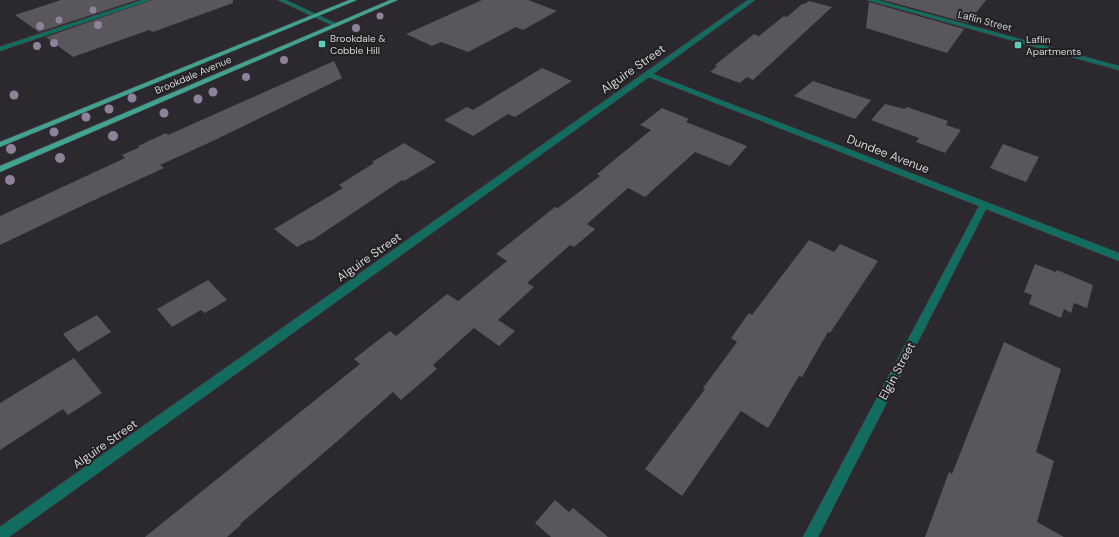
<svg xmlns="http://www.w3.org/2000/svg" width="1119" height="537" viewBox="0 0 1119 537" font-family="'DM Sans',sans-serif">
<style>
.building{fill:#59575b}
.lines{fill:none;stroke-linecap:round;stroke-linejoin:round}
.minor-casing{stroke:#464448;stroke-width:1}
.major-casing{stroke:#464448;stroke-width:1}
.minor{fill:#126c60;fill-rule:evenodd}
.major{fill:#43a393;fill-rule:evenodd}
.tree{fill:#8f8199}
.poi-dot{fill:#5bcebb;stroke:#222023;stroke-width:1.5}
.labels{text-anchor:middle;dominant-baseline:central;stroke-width:4;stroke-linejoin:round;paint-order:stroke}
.far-street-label{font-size:10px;fill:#d5d3d6;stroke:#222023}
.far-poi-label{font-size:10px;fill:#d5d3d6;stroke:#222023;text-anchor:start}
.street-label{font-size:12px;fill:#d5d3d6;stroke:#222023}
</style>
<rect width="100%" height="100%" fill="#2b292d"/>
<g class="building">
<path d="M61,0H137L39,32L15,15Z"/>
<path d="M152,0H233V3L153,32L149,30L73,57L46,37Z"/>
<path d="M482,0H528L557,11L523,30L516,27L468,52L441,42L432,46L406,34Z"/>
<path d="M883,0H986L968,23Z"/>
<path d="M809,1L832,7L753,80L747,77L740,83L710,72L717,66L715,65L754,34L759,36L784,16L787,17L802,4H804Z"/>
<path d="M869,2L964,29L947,53L866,28Z"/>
<path d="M334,61L342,78L215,140L160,165L164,168L90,202L0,245V216L125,158L122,155L140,147L138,146L166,133L168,135Z"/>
<path d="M542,68L572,81L515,117L508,114L473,136L444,120L467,107L473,110Z"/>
<path d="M813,81L840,90L871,100L855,119L794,96Z"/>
<path d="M885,104L905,109L907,107L948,121L946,125L961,130L945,153L916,142L919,138L871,120Z"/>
<path d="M662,108L689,119L686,122L747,146L730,166L695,152L645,197L628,188L587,224L595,229L593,231L574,247L570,245L527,283L534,287L498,320L515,331L499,346L474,328L433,365L437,369L401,400L393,392L333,445L240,524L241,525L227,537H145L360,364L354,359L390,331L396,336L447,294L458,301L507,261L496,254L555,207L558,208L600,176L597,174L651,130L640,125Z"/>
<path d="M404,143L436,162L404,181L402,180L311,241L310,240L297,247L274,229L343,188L339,185L374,163L372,162Z"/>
<path d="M1003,144L1039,157L1026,182L990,168Z"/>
<path d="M809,240L834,252L840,244L878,261L830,333L828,332L802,377L799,376L768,428L741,411L682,496L645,469L705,389L703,388L737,342L731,338L749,313L752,315Z"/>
<path d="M1035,264L1056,272L1057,270L1093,285L1087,308L1074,303L1071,313L1064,309L1061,318L1029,304L1032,295L1024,292Z"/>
<path d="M208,280L227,300L205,313L201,310L172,327L157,309Z"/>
<path d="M97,315L111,332L78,352L63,334Z"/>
<path d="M1004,342L1061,369L1036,452L1054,461L1037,522L1064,537H925L949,472L952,474Z"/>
<path d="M74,358L102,393L68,415L63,409L0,450V403Z"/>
<path d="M555,500L569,512L573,508L608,537H551L535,523Z"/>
</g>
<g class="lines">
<g class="minor-casing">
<g id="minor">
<path d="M142,0H151L0,51V47Z"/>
<path d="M278,0H286L339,25L334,26Z"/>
<path d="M748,0H755L653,74L1119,253V261L986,209L818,537H803L979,206L649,77L9,537H0V527Z"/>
<path d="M867,0H877L1119,66V70Z"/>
</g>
</g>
<g class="major-casing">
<g id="major">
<path d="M349,0H357L0,147V142Z"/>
<path d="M390,0H398L0,172V166Z"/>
</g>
</g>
<use href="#minor" class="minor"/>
<use href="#major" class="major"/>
</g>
<g class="tree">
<circle cx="93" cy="10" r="3.5"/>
<circle cx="380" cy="16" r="3.5"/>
<circle cx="59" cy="20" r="3.5"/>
<circle cx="98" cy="25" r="4"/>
<circle cx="40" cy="26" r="4"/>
<circle cx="356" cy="28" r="4"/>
<circle cx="54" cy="43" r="4"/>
<circle cx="37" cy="46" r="4"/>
<circle cx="284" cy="60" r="4"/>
<circle cx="246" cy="77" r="4"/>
<circle cx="213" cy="92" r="4.5"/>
<circle cx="14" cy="95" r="4.5"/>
<circle cx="132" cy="98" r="4.5"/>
<circle cx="198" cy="99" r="4.5"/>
<circle cx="109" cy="109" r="4.5"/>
<circle cx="164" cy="113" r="4.5"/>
<circle cx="86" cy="117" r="4.5"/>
<circle cx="54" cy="132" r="4.5"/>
<circle cx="113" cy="136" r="5"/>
<circle cx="11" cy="149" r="5"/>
<circle cx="60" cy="158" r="5"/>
<circle cx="10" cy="180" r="5"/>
</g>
<g class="poi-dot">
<rect x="318" y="40" width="8" height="8" rx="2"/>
<rect x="1014" y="41" width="8" height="8" rx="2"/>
</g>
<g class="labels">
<g class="far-street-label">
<text transform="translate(985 21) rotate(15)">Laflin Street</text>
<text transform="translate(193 75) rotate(-23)">Brookdale Avenue</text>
</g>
<g class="far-poi-label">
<text x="330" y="38">Brookdale &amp;<tspan x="330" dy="12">Cobble Hill</tspan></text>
<text x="1026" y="39">Laflin<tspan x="1026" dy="12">Apartments</tspan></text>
</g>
<g class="street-label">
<text transform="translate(633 69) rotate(-35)">Alguire Street</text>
<text transform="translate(888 154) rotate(21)">Dundee Avenue</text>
<text transform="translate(369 257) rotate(-35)">Alguire Street</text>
<text transform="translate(897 371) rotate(-62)">Elgin Street</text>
<text transform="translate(105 444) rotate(-35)">Alguire Street</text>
</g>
</g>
</svg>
